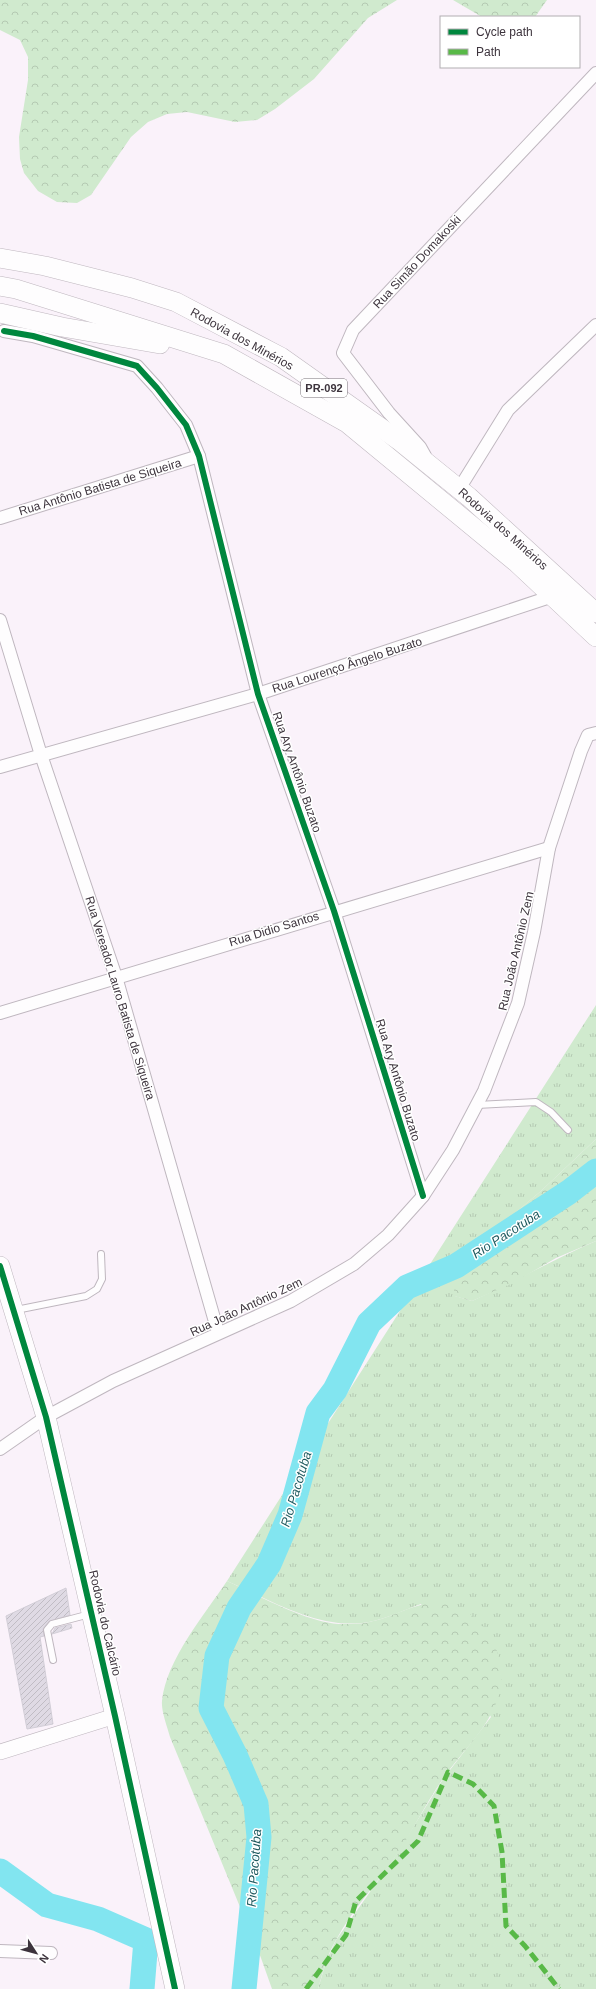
<svg xmlns="http://www.w3.org/2000/svg" width="596" height="1989" viewBox="0 0 596 1989" font-family="Arial,sans-serif">
<style>
.grass{fill:url(#grass-tufts)}
.forest{fill:url(#forest-crowns)}
.lines{fill:none;stroke-linecap:round;stroke-linejoin:round}
.river{stroke:#82e5f0;stroke-width:25}
.building{fill:url(#building-hatch);stroke:#d2ced7}
.service-casing{stroke:#bfb7bf;stroke-width:8}
.minor-casing{stroke:#bfb7bf;stroke-width:14}
.tertiary-casing{stroke:#bfb7bf;stroke-width:16}
.primary-casing{stroke:#bfb7bf;stroke-width:20}
.service{stroke:#fefdfe;stroke-width:6}
.minor{stroke:#fefdfe;stroke-width:12}
.tertiary{stroke:#fefdfe;stroke-width:15}
.primary{stroke:#fefdfe;stroke-width:19}
.quiet{stroke:#58b947;stroke-width:5;stroke-dasharray:10 5;stroke-linecap:butt}
.cycleway-casing{stroke:#fff;stroke-width:8}
.cycleway{stroke:#00873e;stroke-width:6}
.labels{text-anchor:middle;dominant-baseline:central;stroke-width:3;stroke-linejoin:round;paint-order:stroke}
.shield{fill:#fff;stroke:#777177;stroke-width:1}
.shield-label{font-size:11px;font-weight:bold;fill:#3d343d}
.street-label{font-size:12px;fill:#3d343d;stroke:#fff}
.water-label{font-size:13px;font-style:italic;fill:#1e5a5f;stroke:#fff}
</style>
<defs>
<pattern id="grass-tufts" width="24" height="20" patternUnits="userSpaceOnUse"><rect width="24" height="20" fill="#d0eace"/><path d="M3 7l-1-3M5 7V3M7 7l1-3M15 17l-1-3M17 17v-4M19 17l1-3" fill="none" stroke="#b4c9b2"/></pattern>
<pattern id="forest-crowns" width="20" height="18" patternUnits="userSpaceOnUse"><rect width="20" height="18" fill="#d0eace"/><path d="M2 6a3 3 0 1 1 6 0M12 15a3 3 0 1 1 6 0" fill="none" stroke="#b4c9b2"/></pattern>
<pattern id="building-hatch" width="6" height="6" patternUnits="userSpaceOnUse"><rect width="6" height="6" fill="#dfdae4"/><path d="M-1 1l2-2M0 6l6-6M5 7l2-2" fill="none" stroke="#c0bcc4"/></pattern>
</defs>
<rect width="100%" height="100%" fill="#faf2fa"/>
<path class="grass" d="M596,1005V1139L541,1191L474,1248L454,1280L455,1296L472,1301C514,1282 554,1259 596,1241V1989H318L326,1962L336,1940L394,1858L443,1779L491,1717L421,1604C404,1610 386,1619 369,1622C319,1631 271,1600 227,1581Z"/>
<g class="forest">
<path d="M0,0H397L368,18L314,79L275,109L257,120L235,122L187,112L167,114L148,122L131,137L91,195L77,203L57,202L38,191L24,173L20,159L19,137L28,80V57L20,40L0,30Z"/>
<path d="M453,0H547L535,17H482Z"/>
<path d="M596,1139V1241L556,1258L513,1283L472,1301L454,1296V1280L473,1248L541,1191Z"/>
<path d="M227,1581C258,1595 311,1625 345,1624C352,1624 361,1624 369,1622C398,1617 426,1594 456,1606C485,1618 506,1655 501,1686C494,1725 463,1749 442,1780C425,1805 412,1832 395,1857C376,1885 352,1910 336,1940C327,1955 323,1972 318,1989H272L261,1958L170,1737C167,1726 161,1711 162,1701C166,1660 205,1614 227,1581Z"/>
</g>
<g class="lines">
<g class="river">
<path d="M0,1871L47,1905L98,1919L146,1940L142,1989"/>
<path d="M244,1989L259,1837L256,1804L235,1755L211,1708L217,1656L239,1608L269,1564L290,1515L318,1413L335,1390L369,1323L407,1287L456,1266L569,1192L596,1171"/>
</g>
</g>
<g class="building">
<path d="M66,1588L70,1615L49,1621L43,1629L44,1636L40,1637L53,1724L27,1729L6,1616Z"/>
<path d="M71,1624L72,1628L52,1634L55,1628Z"/>
</g>
<g class="lines">
<g class="service-casing">
<g id="service">
<path d="M477,1105L536,1102L551,1112L568,1130"/>
<path d="M16,1310L86,1296L97,1289L102,1279L101,1254"/>
<path d="M53,1660L47,1630L52,1624L90,1614"/>
</g>
</g>
<g class="minor-casing">
<g id="minor">
<path d="M4,331L33,336L137,366L157,388L186,425L199,456L258,694L334,911L423,1196"/>
<path d="M425,456L420,447L389,413L343,353L353,330L596,73"/>
<path d="M459,489L508,410L596,325"/>
<path d="M0,518L199,456"/>
<path d="M0,620L41,755L116,977L218,1332"/>
<path d="M0,767L258,694L553,596"/>
<path d="M0,1013L549,848"/>
<path d="M0,1449L46,1417L113,1381L291,1301L354,1264L388,1235L423,1196L453,1150L484,1091L518,1003L534,932L549,848L581,751L588,735L596,733"/>
<path d="M0,1951L51,1953"/>
</g>
</g>
<g class="tertiary-casing">
<path id="tertiary" d="M0,1752L115,1716"/>
</g>
<g class="primary-casing">
<g id="primary">
<path d="M0,258L45,266L132,288L176,302L281,357L401,442L469,497L596,613"/>
<path d="M0,286L16,289L224,354L347,423L517,563L596,637"/>
<path d="M0,313L62,327L160,344"/>
<path d="M0,1266L46,1417L115,1716L175,1989"/>
</g>
</g>
<use href="#service" class="service"/>
<use href="#minor" class="minor"/>
<use href="#tertiary" class="tertiary"/>
<use href="#primary" class="primary"/>
<path class="quiet" d="M306,1989L346,1935L356,1901L418,1841L448,1772L473,1784L494,1806L502,1852L506,1926L525,1946L559,1989"/>
<g class="cycleway-casing">
<g id="cycleway">
<path d="M4,331L33,336L137,366L157,388L186,425L199,456L258,694L334,911L423,1196"/>
<path d="M0,1266L46,1417L115,1716L175,1989"/>
</g>
</g>
<use href="#cycleway" class="cycleway"/>
</g>
<g class="labels">
<rect class="shield" x="301" y="379" width="46" height="18" rx="3"/>
<g class="shield-label">
<text x="324" y="388">PR-092</text>
</g>
<g class="street-label">
<text transform="translate(417 262) rotate(-47)">Rua Simão Domakoski</text>
<text transform="translate(242 339) rotate(29)">Rodovia dos Minérios</text>
<text transform="translate(100 487) rotate(-17)">Rua Antônio Batista de Siqueira</text>
<text transform="translate(503 529) rotate(42)">Rodovia dos Minérios</text>
<text transform="translate(347 665) rotate(-18)">Rua Lourenço Ângelo Buzato</text>
<text transform="translate(297 772) rotate(71)">Rua Ary Antônio Buzato</text>
<text transform="translate(274 929) rotate(-17)">Rua Didio Santos</text>
<text transform="translate(516 951) rotate(-77)">Rua João Antônio Zem</text>
<text transform="translate(120 998) rotate(73)">Rua Vereador Lauro Batista de Siqueira</text>
<text transform="translate(398 1080) rotate(73)">Rua Ary Antônio Buzato</text>
<text transform="translate(246 1307) rotate(-25)">Rua João Antônio Zem</text>
<text transform="translate(105 1623) rotate(77)">Rodovia do Calcário</text>
</g>
<g class="water-label">
<text transform="translate(506 1234) rotate(-33)">Rio Pacotuba</text>
<text transform="translate(296 1489) rotate(-73)">Rio Pacotuba</text>
<text transform="translate(254 1868) rotate(-86)">Rio Pacotuba</text>
</g>
</g>
<rect x="440" y="16" width="140" height="52" fill="#ffffff" stroke="#b1aeb1"/>
<rect x="448" y="29" width="20" height="6" fill="#00873e" stroke="#b1aeb1"/>
<text x="476" y="36" font-size="12" fill="#3d343d">Cycle path</text>
<rect x="448" y="49" width="20" height="6" fill="#58b947" stroke="#b1aeb1"/>
<text x="476" y="56" font-size="12" fill="#3d343d">Path</text>
<g transform="translate(36 1953) rotate(126)" stroke="#ffffff" stroke-width="3" paint-order="stroke">
<path d="M0-3L7 15L0 10L-7 15Z" fill="#3d343d"/>
<text y="-6" font-size="11" font-weight="bold" text-anchor="middle" fill="#3d343d">N</text>
</g>
</svg>
